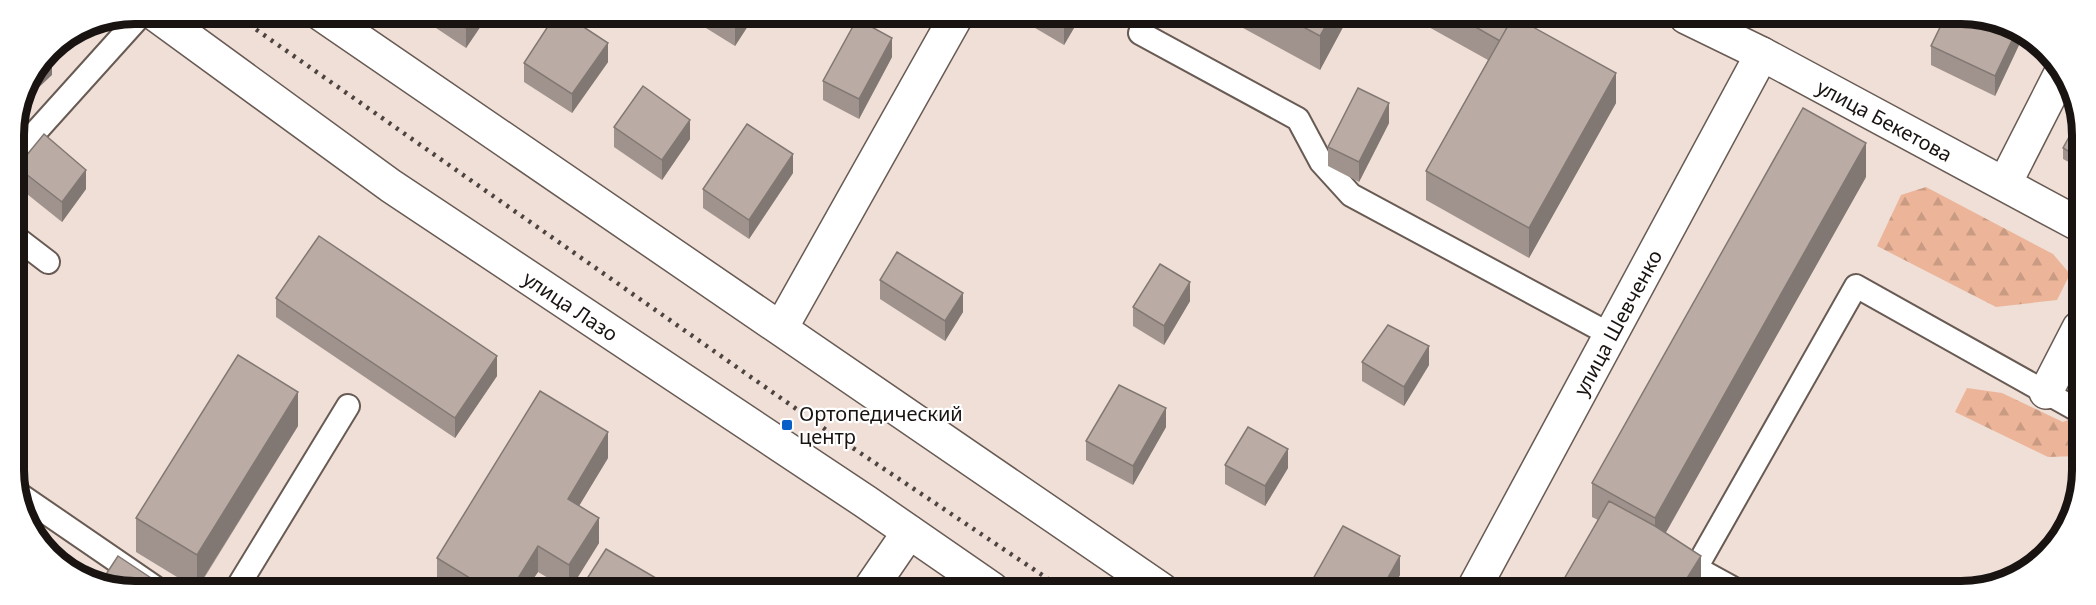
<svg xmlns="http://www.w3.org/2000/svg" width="2096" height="605" viewBox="0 0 2096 605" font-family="'Noto Sans',sans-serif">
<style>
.forest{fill:url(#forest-firs)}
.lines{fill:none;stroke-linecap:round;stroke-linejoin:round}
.service-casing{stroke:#685b54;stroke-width:26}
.minor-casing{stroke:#685b54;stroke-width:36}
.tertiary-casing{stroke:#685b54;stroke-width:36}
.service{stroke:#fff;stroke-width:22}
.minor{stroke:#fff;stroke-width:33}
.tertiary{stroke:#fff;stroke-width:33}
.rail{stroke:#4d4441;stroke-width:4.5;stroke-dasharray:3 6;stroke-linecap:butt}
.wall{fill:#a0938d}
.shaded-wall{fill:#827873}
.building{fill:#baaba4;stroke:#827873;stroke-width:1.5}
.poi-dot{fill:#085fc8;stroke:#fff;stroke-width:2}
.labels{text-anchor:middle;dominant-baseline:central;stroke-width:4.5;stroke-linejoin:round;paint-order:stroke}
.street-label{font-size:20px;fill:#191311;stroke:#fff}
.poi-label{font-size:20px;fill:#191311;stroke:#fff;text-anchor:start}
.rim{fill:none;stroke:#191311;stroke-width:8}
</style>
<defs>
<pattern id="forest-firs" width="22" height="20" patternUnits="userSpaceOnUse" patternTransform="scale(1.5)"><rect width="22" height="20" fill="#ecb599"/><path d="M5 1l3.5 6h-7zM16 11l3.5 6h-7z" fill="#ca9b83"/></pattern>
</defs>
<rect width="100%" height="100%" fill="#efdfd7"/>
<g class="forest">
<path d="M1926,187L2053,254L2070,274L2057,300L1996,307L1877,246L1901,195Z"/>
<path d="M1967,388L2002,393L2063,422L2079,416V456L2048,457L1955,412Z"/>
</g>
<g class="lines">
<g class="service-casing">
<g id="service">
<path d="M1140,33L1298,119L1321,162L1351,195L1611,335"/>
<path d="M14,156L142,14"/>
<path d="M14,236L48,262"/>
<path d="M16,492L156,588"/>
<path d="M237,588L348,406"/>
<path d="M1738,591L1696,568L1856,286L2079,411"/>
</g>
</g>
<g class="minor-casing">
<g id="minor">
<path d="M321,14L1162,590"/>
<path id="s1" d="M1686,17L1762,54L2080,225"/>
<path d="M2005,183L2060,75"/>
<path d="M781,328L957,15"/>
<path d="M2046,392L2079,328"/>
<path d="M870,589L909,532"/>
<path id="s2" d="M1473,590L1762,54"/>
</g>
</g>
<g class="tertiary-casing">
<g id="tertiary">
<path id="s3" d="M155,14L391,186L866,502L992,589"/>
</g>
</g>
<use href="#service" class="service"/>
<use href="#minor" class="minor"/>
<use href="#tertiary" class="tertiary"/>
<path class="rail" d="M234,14L832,434L1063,589"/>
</g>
<g class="wall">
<path d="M415,14H489L466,48Z"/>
<path d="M685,15H755L735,46Z"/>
<path d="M1013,15L1081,16L1064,45Z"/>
<path d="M1221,16H1349L1320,70Z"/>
<path d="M1409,16L1528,17L1525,22L1616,103L1529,258L1426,200V171L1488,60Z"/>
<path d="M2019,33V45L1995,96L1931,65V46Z"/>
<path d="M892,57L859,119L823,100V81Z"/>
<path d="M608,62L572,113L524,82V63Z"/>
<path d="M2080,117V168L2063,159V148Z"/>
<path d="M1389,123L1359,182L1328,166V147Z"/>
<path d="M614,127L690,139L662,180L614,147Z"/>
<path d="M17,167L86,189L62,222L17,186Z"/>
<path d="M793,173L749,239L703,208V189Z"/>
<path d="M1866,177L1665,533L1701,582L1695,591L1560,590V586L1598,520L1592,517V483Z"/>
<path d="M880,280L963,312L945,341L880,299Z"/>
<path d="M276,298L497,376L455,438L276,317Z"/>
<path d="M1190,301L1164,345L1133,326V307Z"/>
<path d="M1362,362L1429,365L1404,406L1362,381Z"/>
<path d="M298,426L198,588H195L136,552V518Z"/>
<path d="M1166,427L1133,485L1086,460V441Z"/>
<path d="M608,458L579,506L599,543L571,588H565L538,572L527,588H445L437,584V558Z"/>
<path d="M1225,465L1288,468L1265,506L1225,484Z"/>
<path d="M1400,575L1391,590H1313V579Z"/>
</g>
<g class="shaded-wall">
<path d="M475,14H489L466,48V28Z"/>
<path d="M742,15H755L735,46V26Z"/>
<path d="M1070,16H1081L1064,45V25Z"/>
<path d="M1331,16H1349L1320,70V36Z"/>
<path d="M1514,17H1528L1500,67Z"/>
<path d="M2016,32L2019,33V45L1995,96V76Z"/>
<path d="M892,38V57L859,119V99Z"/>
<path d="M608,43V62L572,113V94Z"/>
<path d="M52,50V75L19,106L23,88L44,57Z"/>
<path d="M1616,73V103L1529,258V228Z"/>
<path d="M1389,103V123L1359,182V162Z"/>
<path d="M690,120V139L662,180V160Z"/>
<path d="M1866,143V177L1655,552V518Z"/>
<path d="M793,154V173L749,239V220Z"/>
<path d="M86,170V189L62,222V202Z"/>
<path d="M1190,282V301L1164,345V326Z"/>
<path d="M963,293V312L945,341V321Z"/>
<path d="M1429,346V365L1404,406V387Z"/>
<path d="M497,356V376L455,438V418Z"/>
<path d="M298,392V426L197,588V555Z"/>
<path d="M1166,408V427L1133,485V466Z"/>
<path d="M608,432V458L568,524V499Z"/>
<path d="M1288,449V468L1265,506V486Z"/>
<path d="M599,518V543L571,588H569V565Z"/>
<path d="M538,546V572L527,588H512Z"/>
<path d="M1400,556V575L1391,590H1381Z"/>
<path d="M1701,556V582L1695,591H1679Z"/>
</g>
<g class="building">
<path d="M445,14H475L466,28Z"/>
<path d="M556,14H564L608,43L572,94L524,63Z"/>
<path d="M716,15H742L735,26Z"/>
<path d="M1047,15L1070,16L1064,25Z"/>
<path d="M1283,16H1331L1320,36Z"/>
<path d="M1456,16L1513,17L1500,41Z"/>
<path d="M1513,17H1515L1616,73L1529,228L1426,171Z"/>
<path d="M1945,17L1992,18L2016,32L1995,76L1931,46Z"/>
<path d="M857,19L892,38L859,99L823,81Z"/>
<path d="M50,48L52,50L44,57L49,49Z"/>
<path d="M643,86L690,120L662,160L614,127Z"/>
<path d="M1358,88L1389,103L1359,162L1328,147Z"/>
<path d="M1803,108L1866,143L1655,518L1592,483Z"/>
<path d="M2080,117V158L2063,148Z"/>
<path d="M747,124L793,154L749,220L703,189Z"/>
<path d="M44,134L86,170L62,202L17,167Z"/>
<path d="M319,236L497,356L455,418L276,298Z"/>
<path d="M897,252L963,293L945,321L880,280Z"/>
<path d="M1160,264L1190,282L1164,326L1133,307Z"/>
<path d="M1388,325L1429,346L1404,387L1362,362Z"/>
<path d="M238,355L298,392L197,555L136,518Z"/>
<path d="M1119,385L1166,408L1133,466L1086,441Z"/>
<path d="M540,391L608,432L568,499L599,518L569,565L538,546L512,588H486L437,558Z"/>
<path d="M1248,427L1288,449L1265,486L1225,465Z"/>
<path d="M1609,501L1655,526L1701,556L1679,591L1567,590L1560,586Z"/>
<path d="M1343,526L1400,556L1381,590H1332L1313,579Z"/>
<path d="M606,549L668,585L666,589L581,588Z"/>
<path d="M118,556L166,588L104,587L99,585Z"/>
</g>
<rect class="poi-dot" x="781" y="419" width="12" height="12" rx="3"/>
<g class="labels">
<g class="street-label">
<text stroke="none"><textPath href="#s1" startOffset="224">улица Бекетова</textPath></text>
<text stroke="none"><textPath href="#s3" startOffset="508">улица Лазо</textPath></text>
<text stroke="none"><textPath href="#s2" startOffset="304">улица Шевченко</textPath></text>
</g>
<g class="poi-label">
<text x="799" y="413">Ортопедический<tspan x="799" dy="23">центр</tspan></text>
</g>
</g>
<path d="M0 0H2096V605H0ZM135 24H1961A111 111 0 0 1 2072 135V470A111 111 0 0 1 1961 581H135A111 111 0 0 1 24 470V135A111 111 0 0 1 135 24Z" fill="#fff" fill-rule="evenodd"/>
<path class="rim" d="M135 24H1961A111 111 0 0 1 2072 135V470A111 111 0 0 1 1961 581H135A111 111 0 0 1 24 470V135A111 111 0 0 1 135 24Z"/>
</svg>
